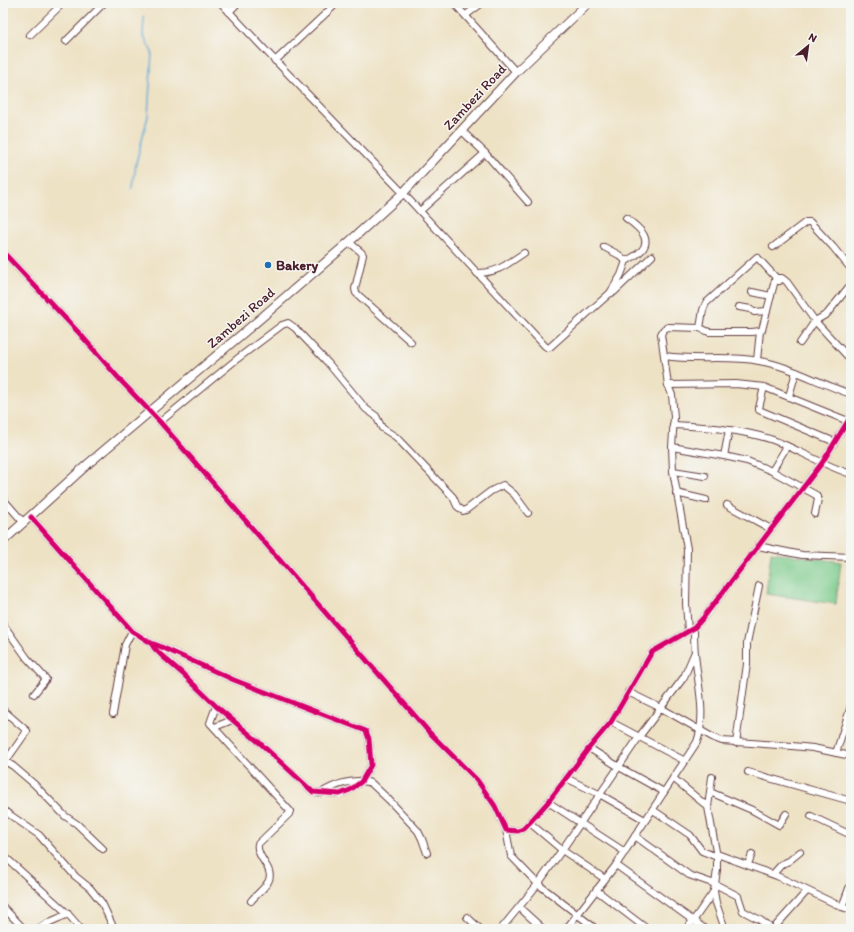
<svg xmlns="http://www.w3.org/2000/svg" width="854" height="932" viewBox="0 0 854 932" font-family="Itim,sans-serif">
<style>
.green{fill:#7aca8a;stroke:#62745a}
.lines{fill:none;stroke-linecap:round;stroke-linejoin:round}
.stream{stroke:#5fa9d7;stroke-width:1.5}
.minor-casing{stroke:#633c42;stroke-width:8}
.major-casing{stroke:#633c42;stroke-width:10}
.minor{stroke:#fff;stroke-width:6}
.major{stroke:#fff;stroke-width:8}
.cycleway-casing{stroke:#f6f6f2;stroke-width:8}
.cycleway{stroke:#d6006c;stroke-width:5}
.poi-dot{fill:#1f6fb2;stroke:#f6f6f2;stroke-width:1.5}
.labels{text-anchor:middle;dominant-baseline:central;stroke-width:3;stroke-linejoin:round;paint-order:stroke}
.street-label{font-size:14px;fill:#4a1f2b;stroke:#f6f6f2}
.poi-label{font-size:14px;font-weight:bold;fill:#4a1f2b;stroke:#f6f6f2;text-anchor:start}
</style>
<rect width="100%" height="100%" fill="#f6f6f2"/>
<filter id="ink" filterUnits="userSpaceOnUse"><feTurbulence type="fractalNoise" baseFrequency=".025" numOctaves="2"/><feDisplacementMap in="SourceGraphic" scale="8" xChannelSelector="R" yChannelSelector="G"/><feConvolveMatrix kernelMatrix="1 2 1 2 8 2 1 2 1" color-interpolation-filters="sRGB"/></filter>
<filter id="wash" filterUnits="userSpaceOnUse"><feTurbulence type="fractalNoise" baseFrequency=".012" numOctaves="4" result="noise"/><feDisplacementMap in="SourceGraphic" scale="16" xChannelSelector="R" yChannelSelector="G"/><feGaussianBlur stdDeviation="0.9" result="paint"/><feColorMatrix in="noise" values="0 0 0 0 0 0 0 0 0 0 0 0 0 0 0 0 0 1.4 0 .05"/><feComposite in="paint" operator="in"/></filter>
<g filter="url(#wash)">
<rect width="100%" height="100%" fill="#eee2c5"/>
<path class="green" d="M771,552L841,562L836,604L766,594Z"/>
<g class="lines">
<path class="stream" d="M133,188L136,163L148,116L152,52L143,36L144,16"/>
</g>
</g>
<g filter="url(#ink)">
<g class="lines">
<g class="minor-casing">
<g id="minor">
<path d="M221,3L268,53L403,193L545,346L548,348L550,347L609,294L614,292L652,256"/>
<path d="M454,3L516,72"/>
<path d="M229,12L238,3"/>
<path d="M466,15L482,3"/>
<path d="M30,35L63,3"/>
<path d="M66,41L104,3"/>
<path d="M275,61L337,3"/>
<path d="M461,130L485,153L528,202"/>
<path d="M420,211L485,153"/>
<path d="M349,242L361,252L363,255L355,289L356,293L411,342"/>
<path d="M604,247L619,255L626,261"/>
<path d="M773,247L806,222H810L833,247L851,269"/>
<path d="M3,252L80,334L122,382L160,422L429,732L477,780L495,806L506,830L518,831L523,829L531,821L548,802L589,748L611,722L652,652L694,628L703,618L822,463L851,416"/>
<path d="M477,273C498,273 507,264 524,253"/>
<path d="M752,292L771,296"/>
<path d="M610,293L621,275L626,261C632,258 637,255 642,250C653,237 635,225 626,218"/>
<path d="M739,307L751,309L754,312L767,311"/>
<path d="M700,328L703,310L706,303L757,257L779,281"/>
<path d="M800,343L815,321L827,314L851,284"/>
<path d="M665,356C696,361 728,355 759,361C791,366 820,384 851,394"/>
<path d="M757,360L760,331L762,330L775,280L779,281L778,278H782L787,282L815,321L851,360"/>
<path d="M668,385L736,384L764,387L848,421"/>
<path d="M764,387L759,408V410L835,442"/>
<path d="M789,396L796,372"/>
<path d="M160,422L237,359L282,325L288,323L295,328L328,363L366,409L376,416L382,428L396,437L453,497L457,506L463,511L466,510L491,491L503,485L514,494L528,513"/>
<path d="M673,425C706,427 741,429 773,440C799,450 823,465 851,474"/>
<path d="M672,447L724,456L747,461L772,471L816,495L818,499L815,514"/>
<path d="M724,456L729,430"/>
<path d="M673,471L705,476"/>
<path d="M772,471L787,446"/>
<path d="M676,493L706,500"/>
<path d="M3,499L24,523"/>
<path d="M727,505L771,529"/>
<path d="M31,517L132,631L151,643L157,645L234,680L366,731L369,739L371,765L361,782L350,790L340,794L313,792L261,744L216,706L183,674L161,655L154,648L151,643"/>
<path d="M758,546L802,555L851,557"/>
<path d="M3,624L27,658L46,679L34,694"/>
<path d="M688,631L686,604L687,549L673,471L672,447L674,417L672,395L668,385L661,334L664,329L668,327L700,328L709,332H752L760,331"/>
<path d="M628,692L661,708L714,738L722,741L792,746L813,748L851,756"/>
<path d="M216,706L210,723L290,811L289,814L258,844C255,857 276,869 268,882C264,889 256,895 251,901"/>
<path d="M3,710L27,731L8,758L3,762"/>
<path d="M113,714L125,645L132,631"/>
<path d="M611,722L685,761"/>
<path d="M215,727L232,720"/>
<path d="M736,743L747,664V643L759,586"/>
<path d="M589,748L619,767L664,792"/>
<path d="M836,753L851,706"/>
<path d="M3,760L13,766L34,784L65,816L77,824L103,849"/>
<path d="M748,772L851,801"/>
<path d="M566,778L601,795L645,820"/>
<path d="M673,778L708,807L717,857V870L714,891L716,903L725,929"/>
<path d="M710,792L752,810L779,825L786,814"/>
<path d="M321,793C334,785 355,777 371,783L389,800L418,831L422,839L427,853"/>
<path d="M548,802L625,852"/>
<path d="M708,807L712,777"/>
<path d="M3,810L39,835L75,876L90,888L102,903L114,929"/>
<path d="M653,810L690,835L702,851L717,857"/>
<path d="M811,816L851,835"/>
<path d="M530,823L562,850L605,879"/>
<path d="M506,830L511,856L513,858L538,884L596,929"/>
<path d="M635,836L689,875L715,884L738,896L743,911L760,920L772,929"/>
<path d="M717,854L777,876L842,907L851,910"/>
<path d="M3,855L68,914L81,929"/>
<path d="M748,864L752,854"/>
<path d="M616,865L705,929"/>
<path d="M773,874L782,864L789,861L800,852"/>
<path d="M596,890L647,929"/>
<path d="M3,907L24,929"/>
<path d="M842,907L851,883"/>
<path d="M520,908L543,929"/>
<path d="M467,917L480,929"/>
<path d="M38,929C47,922 58,919 68,914"/>
<path d="M501,929L538,884L562,850L639,737L684,677L694,654"/>
<path d="M566,929L616,865L697,742C707,713 697,682 695,653C694,644 694,636 694,628"/>
<path d="M686,929L693,921L714,891"/>
<path d="M773,929L807,891"/>
</g>
</g>
<g class="major-casing">
<path id="major" d="M3,541L89,463L261,318L349,242L403,193L516,72L588,3"/>
</g>
<use href="#minor" class="minor"/>
<use href="#major" class="major"/>
<g class="cycleway-casing">
<g id="cycleway">
<path d="M3,252L80,334L122,382L160,422L429,732L477,780L495,806L506,830L518,831L523,829L531,821L548,802L589,748L611,722L652,652L694,628L703,618L822,463L851,416"/>
<path d="M31,517L132,631L151,643L157,645L234,680L366,731L369,739L371,765L361,782L350,790L340,794L313,792L261,744L216,706L183,674L161,655L154,648L151,643"/>
</g>
</g>
<use href="#cycleway" class="cycleway"/>
</g>
</g>
<circle class="poi-dot" cx="268" cy="265" r="4"/>
<g class="labels">
<g class="street-label">
<text transform="translate(475 97) rotate(-47)">Zambezi Road</text>
<text transform="translate(241 318) rotate(-41)">Zambezi Road</text>
</g>
<g class="poi-label">
<text x="276" y="265">Bakery</text>
</g>
</g>
<rect width="854" height="932" fill="none" stroke="#f6f6f2" stroke-width="16"/>
<g transform="translate(808 46) rotate(29)" stroke="#f6f6f2" stroke-width="3" paint-order="stroke">
<path d="M0-3L7 15L0 10L-7 15Z" fill="#4a1f2b"/>
<text y="-6" font-size="11" font-weight="bold" text-anchor="middle" fill="#4a1f2b">N</text>
</g>
</svg>
